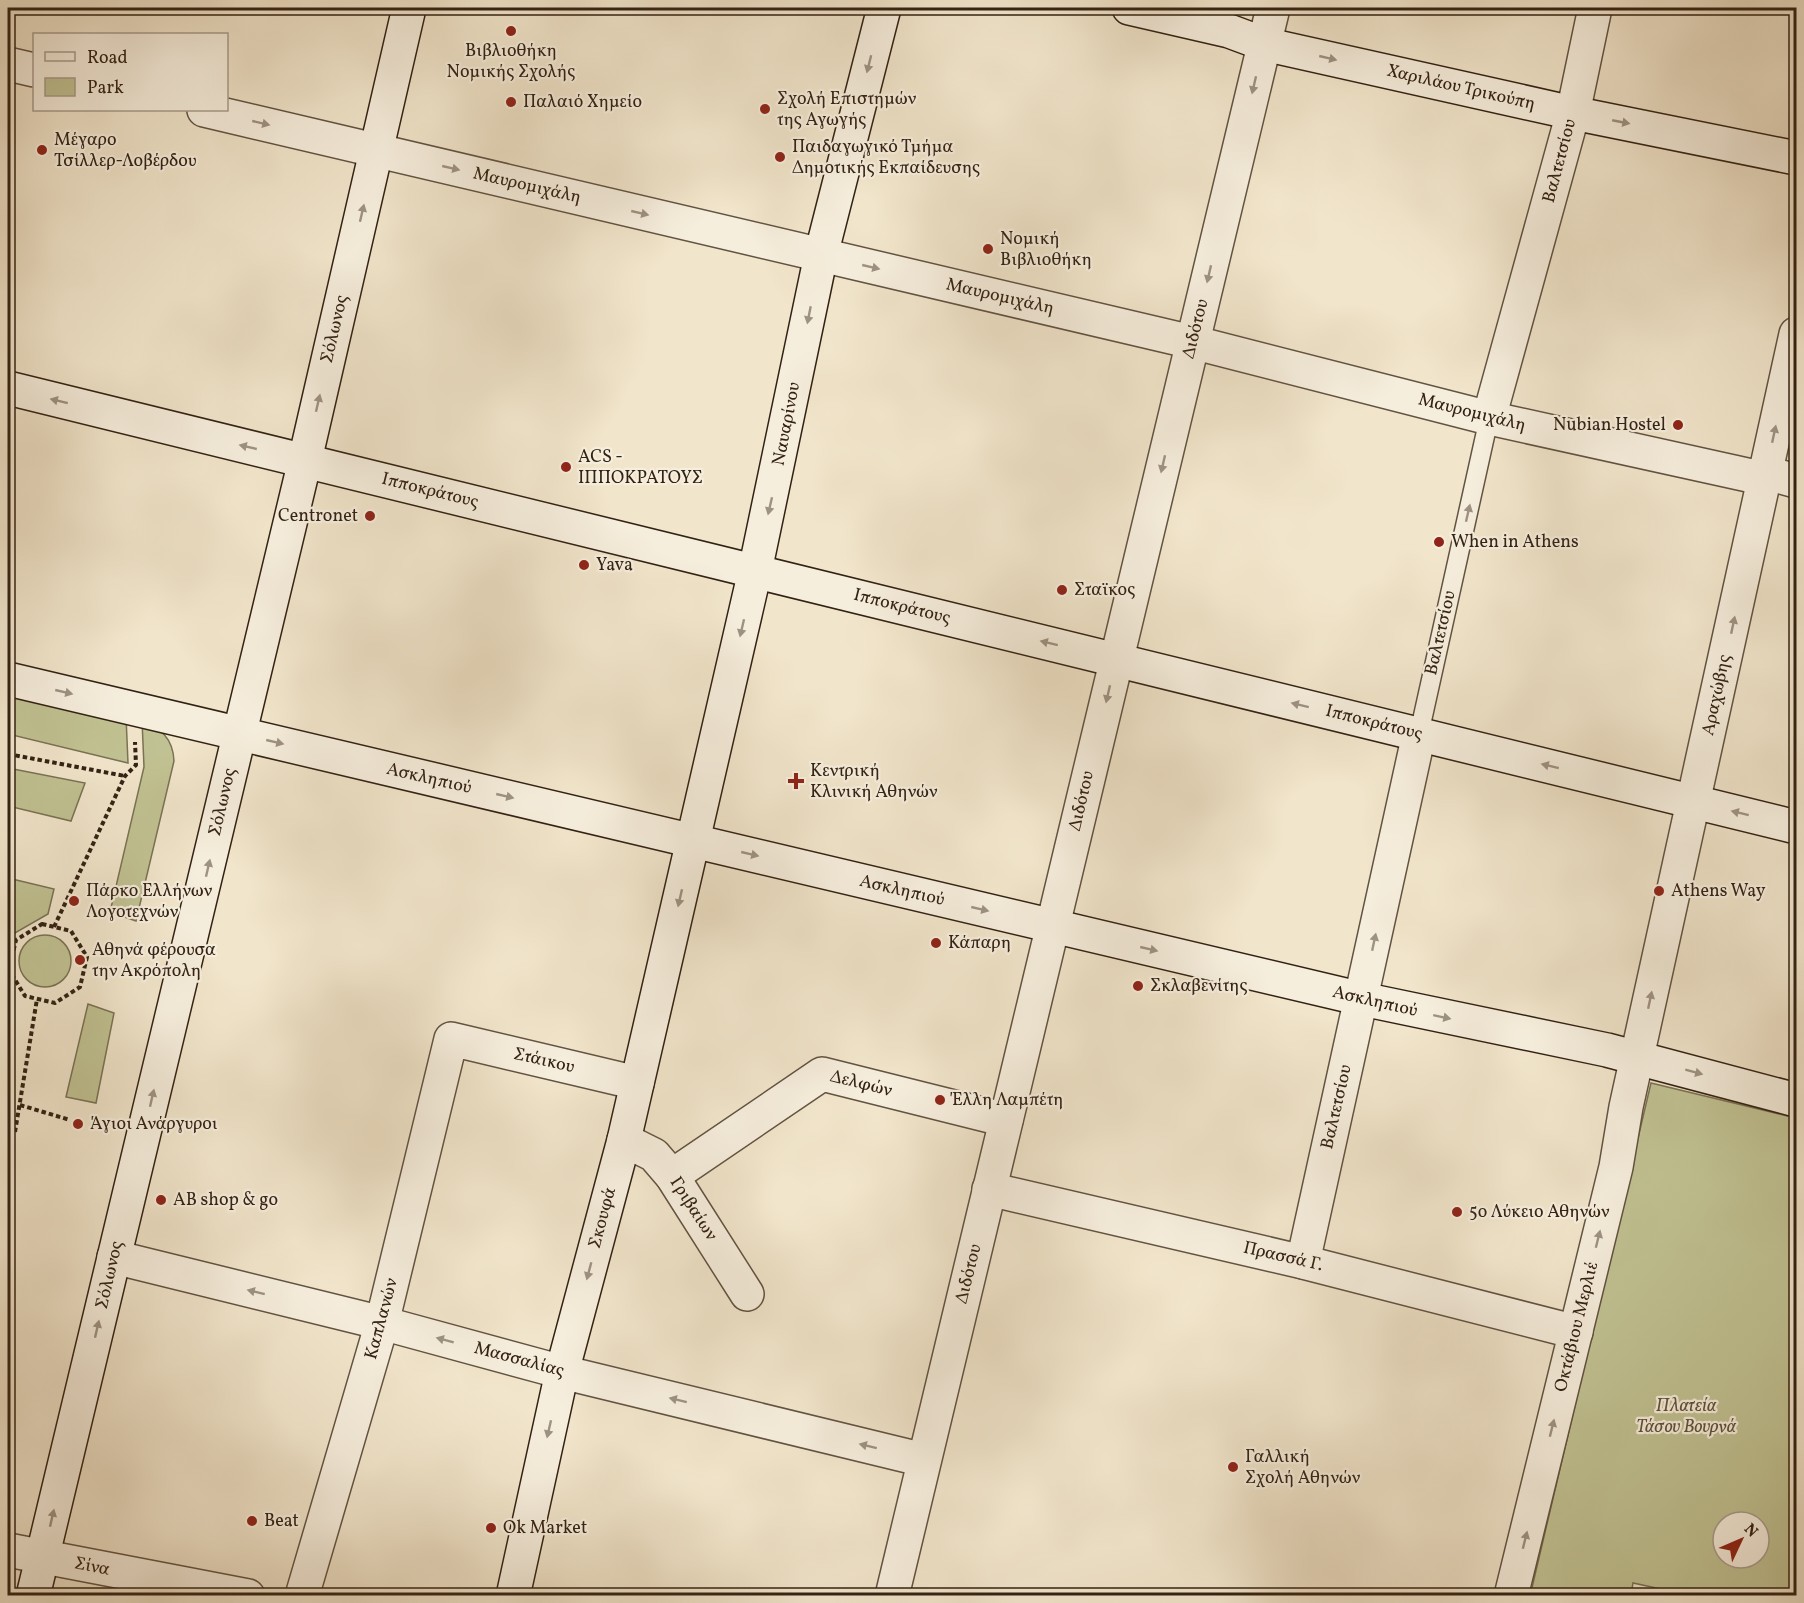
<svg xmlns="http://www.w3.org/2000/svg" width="1804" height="1603" viewBox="0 0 1804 1603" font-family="Vollkorn,serif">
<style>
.green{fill:#c1c293;stroke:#7a7254;stroke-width:1.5;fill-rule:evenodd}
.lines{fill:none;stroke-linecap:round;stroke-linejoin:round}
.lane-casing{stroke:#625342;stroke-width:21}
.street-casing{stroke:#625342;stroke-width:36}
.secondary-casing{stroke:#332214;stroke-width:36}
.path{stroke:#332214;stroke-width:4;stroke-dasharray:4.5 3;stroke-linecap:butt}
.lane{stroke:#f6eedd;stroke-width:18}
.street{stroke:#f6eedd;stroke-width:33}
.secondary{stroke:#f6eedd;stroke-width:33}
.oneway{fill:#9e9283}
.poi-dot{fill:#8f2418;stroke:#f6eedd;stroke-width:2}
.labels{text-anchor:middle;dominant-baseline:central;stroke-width:4.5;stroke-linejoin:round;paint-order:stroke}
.poi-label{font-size:18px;fill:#332214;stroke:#f6eedd;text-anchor:start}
.street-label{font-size:18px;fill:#332214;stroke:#f6eedd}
.park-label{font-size:18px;font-style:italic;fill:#5e523a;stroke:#f6eedd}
</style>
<rect width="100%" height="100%" fill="#f1e5cb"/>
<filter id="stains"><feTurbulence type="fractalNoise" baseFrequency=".00333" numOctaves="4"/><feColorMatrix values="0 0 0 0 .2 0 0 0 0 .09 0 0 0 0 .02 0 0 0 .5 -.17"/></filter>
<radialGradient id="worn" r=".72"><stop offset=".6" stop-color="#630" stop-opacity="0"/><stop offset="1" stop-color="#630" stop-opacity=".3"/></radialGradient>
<g class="green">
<path d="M8,687L126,716L128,763L8,734Z"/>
<path d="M142,720C161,729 173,738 174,761L136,921L110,912L144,767Z"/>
<path d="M8,768L85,783L71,821L8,806Z"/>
<path d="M8,878L54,889L48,914L8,937Z"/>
<circle cx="45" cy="961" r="26"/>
<path d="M88,1004L114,1013L96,1103L66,1097Z"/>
<path d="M1651,1083L1796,1118V1595H1688L1633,1583L1631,1595L1530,1596ZM1723,1522H1759V1558H1723Z"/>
</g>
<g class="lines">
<g class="lane-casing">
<path id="lane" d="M1419,734L1489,418"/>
</g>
<g class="street-casing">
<g id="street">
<path d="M8,64L34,70"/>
<path d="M204,110L1192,342L1489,418L1752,476L1766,473L1796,481"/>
<path d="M1489,418L1573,113L1595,8"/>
<path d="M624,1140L654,1155L672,1176L747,1294"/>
<path d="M672,1176L822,1074L1006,1120"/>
<path d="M989,1189L1303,1262L1576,1332"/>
<path d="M114,1257L382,1323L562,1372L924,1460"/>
<path d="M1303,1262L1419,734"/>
<path d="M8,1550L248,1596"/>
<path d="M302,1596L382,1323L451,1039L637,1083"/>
<path d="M892,1596L1273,8"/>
<path d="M1511,1596L1616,1167L1626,1107L1796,334"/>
</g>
</g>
<g class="secondary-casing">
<g id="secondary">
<path d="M1129,8L1229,31L1264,44L1573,113L1796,158"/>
<path d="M8,388L1796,827"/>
<path d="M8,679L1362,999L1607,1050L1796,1100"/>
<path d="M33,1596L302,473L409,8"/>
<path d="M513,1596L562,1372L624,1140L755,571L821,255L884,8"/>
</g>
</g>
<g class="path">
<path d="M8,754L125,776"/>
<path d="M42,924L71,931L87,957L80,987L55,1003L25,996L9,970L16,940Z"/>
<path d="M54,927L125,776L136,765L135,742"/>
<path d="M20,1105L70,1120"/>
<path d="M15,1132L37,999"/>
</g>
<use href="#lane" class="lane"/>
<use href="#street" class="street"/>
<use href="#secondary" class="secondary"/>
</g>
<defs><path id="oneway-solid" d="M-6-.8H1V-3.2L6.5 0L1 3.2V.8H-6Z" transform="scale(1.5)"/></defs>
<g class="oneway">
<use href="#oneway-solid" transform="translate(1328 58) rotate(13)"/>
<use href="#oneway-solid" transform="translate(869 64) rotate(104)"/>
<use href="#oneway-solid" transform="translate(1254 85) rotate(103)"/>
<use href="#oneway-solid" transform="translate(1621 122) rotate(11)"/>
<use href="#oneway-solid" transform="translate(261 123) rotate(13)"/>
<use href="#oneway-solid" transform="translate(451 168) rotate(13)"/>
<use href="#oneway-solid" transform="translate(362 213) rotate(-77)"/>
<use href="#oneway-solid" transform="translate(640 213) rotate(13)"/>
<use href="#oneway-solid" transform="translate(871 267) rotate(13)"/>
<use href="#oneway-solid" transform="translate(1209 274) rotate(103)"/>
<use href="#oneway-solid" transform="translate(809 315) rotate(101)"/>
<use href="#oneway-solid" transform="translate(59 401) rotate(-166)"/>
<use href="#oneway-solid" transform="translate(318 403) rotate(-77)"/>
<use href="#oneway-solid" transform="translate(1774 434) rotate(-78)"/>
<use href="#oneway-solid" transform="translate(248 447) rotate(-167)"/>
<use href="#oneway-solid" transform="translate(1163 464) rotate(103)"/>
<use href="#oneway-solid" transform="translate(770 506) rotate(103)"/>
<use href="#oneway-solid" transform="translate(1468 513) rotate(-77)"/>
<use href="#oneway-solid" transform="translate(1733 625) rotate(-78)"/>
<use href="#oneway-solid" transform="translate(742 628) rotate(103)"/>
<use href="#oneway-solid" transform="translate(1049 643) rotate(-166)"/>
<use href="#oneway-solid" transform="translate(64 692) rotate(13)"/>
<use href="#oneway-solid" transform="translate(1108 694) rotate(103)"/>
<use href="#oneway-solid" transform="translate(1300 705) rotate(-166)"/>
<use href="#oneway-solid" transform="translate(275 742) rotate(13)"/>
<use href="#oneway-solid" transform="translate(1550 766) rotate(-166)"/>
<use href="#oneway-solid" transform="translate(505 796) rotate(13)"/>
<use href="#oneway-solid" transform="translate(1740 813) rotate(-166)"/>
<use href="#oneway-solid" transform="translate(750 854) rotate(13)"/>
<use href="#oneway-solid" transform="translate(208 868) rotate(-77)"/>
<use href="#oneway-solid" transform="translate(680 898) rotate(103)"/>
<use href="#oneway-solid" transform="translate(980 909) rotate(13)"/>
<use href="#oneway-solid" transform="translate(1374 942) rotate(-78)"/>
<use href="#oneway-solid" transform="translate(1149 949) rotate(13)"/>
<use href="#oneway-solid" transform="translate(1650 1000) rotate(-78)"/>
<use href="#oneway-solid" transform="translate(1442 1017) rotate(12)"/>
<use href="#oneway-solid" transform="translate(1694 1072) rotate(15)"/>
<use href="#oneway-solid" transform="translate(152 1098) rotate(-77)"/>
<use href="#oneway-solid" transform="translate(1598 1239) rotate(-76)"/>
<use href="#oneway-solid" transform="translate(589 1271) rotate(105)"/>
<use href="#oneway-solid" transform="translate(256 1292) rotate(-166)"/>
<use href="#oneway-solid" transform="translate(97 1329) rotate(-77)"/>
<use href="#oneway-solid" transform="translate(445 1340) rotate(-165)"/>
<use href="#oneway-solid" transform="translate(678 1400) rotate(-166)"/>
<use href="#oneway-solid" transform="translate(1552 1428) rotate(-76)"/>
<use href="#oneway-solid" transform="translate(549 1429) rotate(103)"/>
<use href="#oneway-solid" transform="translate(868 1446) rotate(-166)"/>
<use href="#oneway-solid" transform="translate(52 1518) rotate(-77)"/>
<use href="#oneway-solid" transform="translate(1525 1540) rotate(-76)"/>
</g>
<g class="poi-dot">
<circle cx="511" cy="31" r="6"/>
<circle cx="511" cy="102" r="6"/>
<circle cx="765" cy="109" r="6"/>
<circle cx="42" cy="150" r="6"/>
<circle cx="780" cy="157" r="6"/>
<circle cx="988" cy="249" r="6"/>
<circle cx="1678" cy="425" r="6"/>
<circle cx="566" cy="467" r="6"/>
<circle cx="370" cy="516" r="6"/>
<circle cx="1439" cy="542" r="6"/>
<circle cx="584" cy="565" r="6"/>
<circle cx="1062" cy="590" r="6"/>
<path d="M793 772h6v6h6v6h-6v6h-6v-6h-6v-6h6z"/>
<circle cx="1659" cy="891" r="6"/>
<circle cx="74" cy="901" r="6"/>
<circle cx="936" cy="943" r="6"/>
<circle cx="80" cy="960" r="6"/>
<circle cx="1138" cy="986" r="6"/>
<circle cx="940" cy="1100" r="6"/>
<circle cx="78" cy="1124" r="6"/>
<circle cx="161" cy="1200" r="6"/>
<circle cx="1457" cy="1212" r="6"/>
<circle cx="1233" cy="1467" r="6"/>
<circle cx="252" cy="1521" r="6"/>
<circle cx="491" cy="1528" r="6"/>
</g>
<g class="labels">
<g class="poi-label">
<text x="511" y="51" text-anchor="middle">Βιβλιοθήκη<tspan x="511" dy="21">Νομικής Σχολής</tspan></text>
<text x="777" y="99">Σχολή Επιστημών<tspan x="777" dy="21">της Αγωγής</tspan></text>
<text x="523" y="102">Παλαιό Χημείο</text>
<text x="54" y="140">Μέγαρο<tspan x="54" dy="21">Τσίλλερ-Λοβέρδου</tspan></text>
<text x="792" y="147">Παιδαγωγικό Τμήμα<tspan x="792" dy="21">Δημοτικής Εκπαίδευσης</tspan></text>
<text x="1000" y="239">Νομική<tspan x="1000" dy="21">Βιβλιοθήκη</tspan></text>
<text x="1666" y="425" text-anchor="end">Nubian Hostel</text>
<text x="578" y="457">ACS -<tspan x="578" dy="21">ΙΠΠΟΚΡΑΤΟΥΣ</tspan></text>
<text x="358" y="516" text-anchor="end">Centronet</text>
<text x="1451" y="542">When in Athens</text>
<text x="596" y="565">Yava</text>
<text x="1074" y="590">Σταϊκος</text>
<text x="810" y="771">Κεντρική<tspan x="810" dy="21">Κλινική Αθηνών</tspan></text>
<text x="86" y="891">Πάρκο Ελλήνων<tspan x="86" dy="21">Λογοτεχνών</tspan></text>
<text x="1671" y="891">Athens Way</text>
<text x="948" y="943">Κάπαρη</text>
<text x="92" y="950">Αθηνά φέρουσα<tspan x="92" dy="21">την Ακρόπολη</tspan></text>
<text x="1150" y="986">Σκλαβενίτης</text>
<text x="952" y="1100">Έλλη Λαμπέτη</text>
<text x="90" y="1124">Άγιοι Ανάργυροι</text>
<text x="173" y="1200">ΑΒ shop &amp; go</text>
<text x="1469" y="1212">5ο Λύκειο Αθηνών</text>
<text x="1245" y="1457">Γαλλική<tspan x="1245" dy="21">Σχολή Αθηνών</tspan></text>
<text x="264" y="1521">Beat</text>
<text x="503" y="1528">Ok Market</text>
</g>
<g class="street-label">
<text transform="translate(1461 88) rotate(13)">Χαριλάου Τρικούπη</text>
<text transform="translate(1560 161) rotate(-75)">Βαλτετσίου</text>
<text transform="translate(527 186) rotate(13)">Μαυρομιχάλη</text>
<text transform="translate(1000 297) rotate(13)">Μαυρομιχάλη</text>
<text transform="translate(335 329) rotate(-77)">Σόλωνος</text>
<text transform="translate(1196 329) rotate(-76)">Διδότου</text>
<text transform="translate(1472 413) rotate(14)">Μαυρομιχάλη</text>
<text transform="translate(787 424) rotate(-79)">Ναυαρίνου</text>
<text transform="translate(430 491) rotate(14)">Ιπποκράτους</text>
<text transform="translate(902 607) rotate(14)">Ιπποκράτους</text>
<text transform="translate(1441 633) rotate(-77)">Βαλτετσίου</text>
<text transform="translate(1717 695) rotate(-78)">Αραχώβης</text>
<text transform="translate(1374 723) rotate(14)">Ιπποκράτους</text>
<text transform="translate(429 779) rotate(13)">Ασκληπιού</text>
<text transform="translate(1082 801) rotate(-77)">Διδότου</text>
<text transform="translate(223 802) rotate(-77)">Σόλωνος</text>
<text transform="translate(902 891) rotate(13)">Ασκληπιού</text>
<text transform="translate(1375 1002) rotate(13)">Ασκληπιού</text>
<text transform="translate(544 1061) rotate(13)">Στάικου</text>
<text transform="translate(861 1084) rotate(14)">Δελφών</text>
<text transform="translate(1337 1107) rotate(-77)">Βαλτετσίου</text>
<text transform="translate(693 1209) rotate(57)">Γριβαίων</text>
<text transform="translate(603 1218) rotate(-75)">Σκουφά</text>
<text transform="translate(1283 1257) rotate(13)">Πρασσά Γ.</text>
<text transform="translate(969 1274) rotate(-76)">Διδότου</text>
<text transform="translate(110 1275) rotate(-77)">Σόλωνος</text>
<text transform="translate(382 1319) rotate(-75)">Καπλανών</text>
<text transform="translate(1577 1327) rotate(-76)">Οκτάβιου Μερλιέ</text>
<text transform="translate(519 1360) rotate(15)">Μασσαλίας</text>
<text transform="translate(92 1567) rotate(11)">Σίνα</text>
</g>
<g class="park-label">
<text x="1686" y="1406">Πλατεία<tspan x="1686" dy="21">Τάσου Βουρνά</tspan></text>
</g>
</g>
<rect width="1804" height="1603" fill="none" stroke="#f1e5cb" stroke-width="30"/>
<rect x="9" y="9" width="1786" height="1585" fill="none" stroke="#332214" stroke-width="3"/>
<rect x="15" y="15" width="1774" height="1573" fill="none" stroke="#332214" stroke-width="1.5"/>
<rect x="33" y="33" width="195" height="78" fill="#f6eedd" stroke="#a89c8d" stroke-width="1.5"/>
<rect x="45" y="52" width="30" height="9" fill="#f6eedd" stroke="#a89c8d" stroke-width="1.5"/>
<text x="87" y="63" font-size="18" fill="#332214">Road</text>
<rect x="45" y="78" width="30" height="18" fill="#c1c293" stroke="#a89c8d" stroke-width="1.5"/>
<text x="87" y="93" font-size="18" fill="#332214">Park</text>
<g transform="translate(1741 1540) rotate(46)"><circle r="28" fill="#f6eedd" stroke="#a89c8d" stroke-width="1.5"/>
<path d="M0-4.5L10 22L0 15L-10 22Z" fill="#8f2418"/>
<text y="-9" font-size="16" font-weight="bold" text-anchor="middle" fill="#332214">N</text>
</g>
<rect width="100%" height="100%" filter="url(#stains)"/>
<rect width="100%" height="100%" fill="url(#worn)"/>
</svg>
